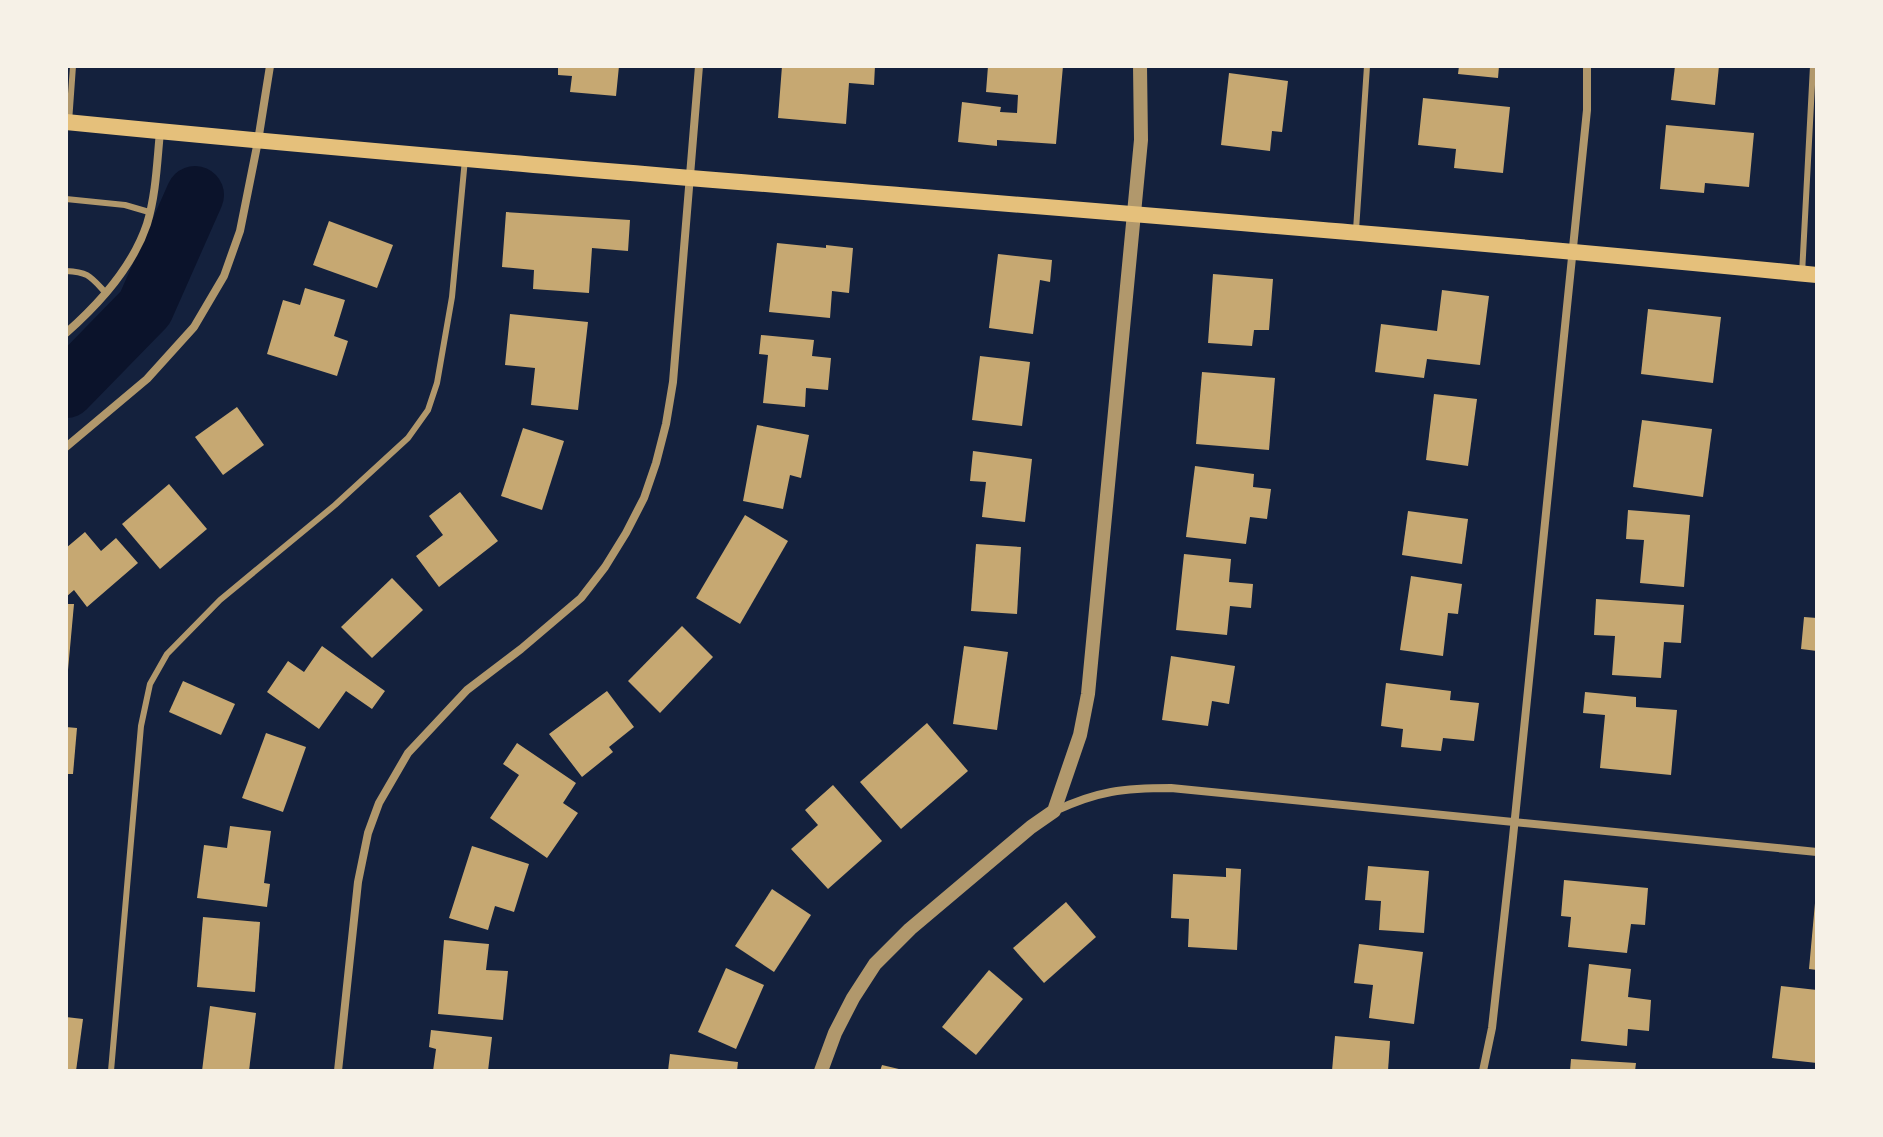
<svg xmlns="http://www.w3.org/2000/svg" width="1883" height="1137" viewBox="0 0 1883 1137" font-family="Lato,sans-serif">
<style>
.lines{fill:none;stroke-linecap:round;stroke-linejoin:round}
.river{stroke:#0b132b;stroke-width:58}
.building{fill:#c6a872}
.service{stroke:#b1986c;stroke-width:6}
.minor{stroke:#b1986c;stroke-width:8}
.tertiary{stroke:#b1986c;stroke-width:14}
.secondary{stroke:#e5c07b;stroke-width:16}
</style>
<rect width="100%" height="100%" fill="#14213d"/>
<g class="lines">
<path class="river" d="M66,389L145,308L195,195"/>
</g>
<g class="building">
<path d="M558,66H619L616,96L570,92L572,76L558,75Z"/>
<path d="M782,66H875L874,85L849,83L846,124L778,118Z"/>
<path d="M988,66H1063L1056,144L997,140V146L958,142L962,102L1001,107L1000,112L1017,113L1018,95L986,92Z"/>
<path d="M1459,66H1499L1498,78L1458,74Z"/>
<path d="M1675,66H1719L1715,105L1671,100Z"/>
<path d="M1229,73L1288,81L1282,132L1272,131L1270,151L1221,145Z"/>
<path d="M1423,98L1510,107L1503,173L1454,168L1456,149L1418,145Z"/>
<path d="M1666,125L1754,133L1749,187L1705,183L1704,193L1660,189Z"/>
<path d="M506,212L630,220L628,251L592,248L589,293L533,289L534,270L502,267Z"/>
<path d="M329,221L393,245L377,288L313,265Z"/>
<path d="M777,243L826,248V245L853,248L849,293L832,291L830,318L769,312Z"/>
<path d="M998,254L1052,260L1050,282L1040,280L1033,334L989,328Z"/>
<path d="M1213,274L1273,279L1269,330H1254L1252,346L1208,343Z"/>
<path d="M305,288L345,300L334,336L348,341L337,376L267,354L283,300L300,305Z"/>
<path d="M1442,290L1489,296L1480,365L1427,359L1424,378L1375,372L1381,324L1437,331Z"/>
<path d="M1648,309L1721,317L1713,383L1641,374Z"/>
<path d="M510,314L588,322L578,410L531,405L535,368L505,365Z"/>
<path d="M761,335L814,340L812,356L831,358L828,390L806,388L805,407L763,403L768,355L759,354Z"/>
<path d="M980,356L1030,362L1022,426L972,420Z"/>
<path d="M1202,372L1275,378L1269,450L1196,444Z"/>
<path d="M1434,394L1477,399L1468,466L1426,460Z"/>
<path d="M237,407L264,445L223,475L195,437Z"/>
<path d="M1642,420L1712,429L1703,497L1633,487Z"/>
<path d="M757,425L809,435L801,478L790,475L783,509L743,501Z"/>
<path d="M523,428L564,441L542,510L501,496Z"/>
<path d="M973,451L1032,459L1025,522L982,517L986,482L970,481Z"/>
<path d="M1195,466L1254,474L1253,487L1271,489L1267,519L1250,517L1246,544L1186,537Z"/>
<path d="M169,484L207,529L160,569L122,524Z"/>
<path d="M460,492L498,541L439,587L416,556L443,535L429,516Z"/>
<path d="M1628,510L1690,515L1684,587L1640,583L1644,540L1626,539Z"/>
<path d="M1408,511L1468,519L1462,564L1402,555Z"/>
<path d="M745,515L788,541L740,624L696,598Z"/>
<path d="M85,532L101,551L116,538L138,563L87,607L74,590L66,597V548Z"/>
<path d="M976,544L1021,547L1017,614L971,611Z"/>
<path d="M1184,554L1231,559L1229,582L1253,584L1251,608L1230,606L1227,635L1176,630Z"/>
<path d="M1411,576L1462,584L1458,614L1448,613L1443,656L1400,650Z"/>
<path d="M392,578L423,610L372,658L341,627Z"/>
<path d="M1596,599L1684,605L1681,643L1664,642L1661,678L1612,675L1615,636L1594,635Z"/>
<path d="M66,604H74L68,670H66Z"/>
<path d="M1804,617L1817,618V651L1801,649Z"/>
<path d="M682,626L713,657L660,713L628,681Z"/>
<path d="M322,646L385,691L372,709L346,691L319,729L267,692L288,661L304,672Z"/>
<path d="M964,646L1008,652L997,730L953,724Z"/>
<path d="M1171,656L1235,666L1229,704L1212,701L1208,726L1162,720Z"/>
<path d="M183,681L235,704L221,735L169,712Z"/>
<path d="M1386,683L1451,691L1450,700L1479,703L1474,741L1443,738L1441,751L1401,747L1403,729L1381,726Z"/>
<path d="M607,691L634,727L609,747L613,752L582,777L549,734Z"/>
<path d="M1585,692L1636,697V707L1677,710L1671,775L1600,768L1605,715L1583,713Z"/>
<path d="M927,723L968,771L901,829L860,782Z"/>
<path d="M66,727L77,728L73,774H66Z"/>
<path d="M266,733L306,747L283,812L242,798Z"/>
<path d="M517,743L576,783L563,803L578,813L547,858L490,818L519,775L503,764Z"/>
<path d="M833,785L882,841L828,889L791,849L818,825L805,810Z"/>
<path d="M230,826L271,831L264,883L270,884L267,907L197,898L204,845L227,848Z"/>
<path d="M472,846L529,864L514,912L495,906L488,930L449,918Z"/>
<path d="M1368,866L1429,871L1424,933L1379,930L1381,901L1365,900Z"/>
<path d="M1226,868L1241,869L1237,950L1188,947L1189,919L1171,918L1173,874L1226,877Z"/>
<path d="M1564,880L1648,888L1645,925L1631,924L1627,953L1568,947L1571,917L1561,916Z"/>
<path d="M772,889L811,915L774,972L735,946Z"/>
<path d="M1066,902L1096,937L1044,983L1013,948Z"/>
<path d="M1815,903H1817V970L1809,969Z"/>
<path d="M203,917L260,922L255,992L197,987Z"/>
<path d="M444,940L489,944L486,970L508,971L503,1020L438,1014Z"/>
<path d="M1359,944L1423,952L1414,1024L1369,1018L1373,985L1354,983Z"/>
<path d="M1589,964L1631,969L1628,997L1651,1000L1649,1031L1628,1029L1627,1046L1581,1041Z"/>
<path d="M726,968L764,985L736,1049L698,1032Z"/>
<path d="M989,970L1023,999L976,1055L942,1027Z"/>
<path d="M1781,986L1817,990V1063L1772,1058Z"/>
<path d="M210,1006L256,1013L249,1071H202Z"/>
<path d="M66,1017L83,1019L76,1071H66Z"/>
<path d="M431,1030L492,1037L488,1071H433L436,1049L429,1047Z"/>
<path d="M1335,1036L1390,1041L1388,1071H1332Z"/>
<path d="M670,1054L738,1062L737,1071H668Z"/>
<path d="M1571,1059L1636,1063L1635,1071H1570Z"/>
<path d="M882,1065L903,1070V1071H880Z"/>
</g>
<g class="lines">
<g class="service">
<path d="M69,122L73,66"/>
<path d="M66,199L125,205L149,212"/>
<path d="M1356,230L1367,66"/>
<path d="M66,271C88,272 90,276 105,292"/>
<path d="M1802,274L1813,66"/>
<path d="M111,1071L141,726L150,684L167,654L220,600L335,505L408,438L428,410L437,383L452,297L465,159"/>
</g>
<g class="minor">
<path d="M66,333C99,304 133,266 147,224C156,195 157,162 160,132"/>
<path d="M66,447L147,379L194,327L224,276L240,231L258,141L270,66"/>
<path d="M1055,811C1097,791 1124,788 1171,788L1817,852"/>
<path d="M338,1071L358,882L368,833L379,803L408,753L467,690L521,649L581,598L605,567L626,533L644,498L656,463L666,424L673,382L699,66"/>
<path d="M1483,1071L1492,1028L1512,847L1587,110V66"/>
</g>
<path class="tertiary" d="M821,1071L835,1033L853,998L875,964L910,929L1031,827L1054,811L1080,735L1088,694L1141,140L1140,66"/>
<path class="secondary" d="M66,122C649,180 1234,217 1817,275"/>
</g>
<rect width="1883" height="1137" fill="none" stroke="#f6f1e7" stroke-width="136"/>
</svg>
